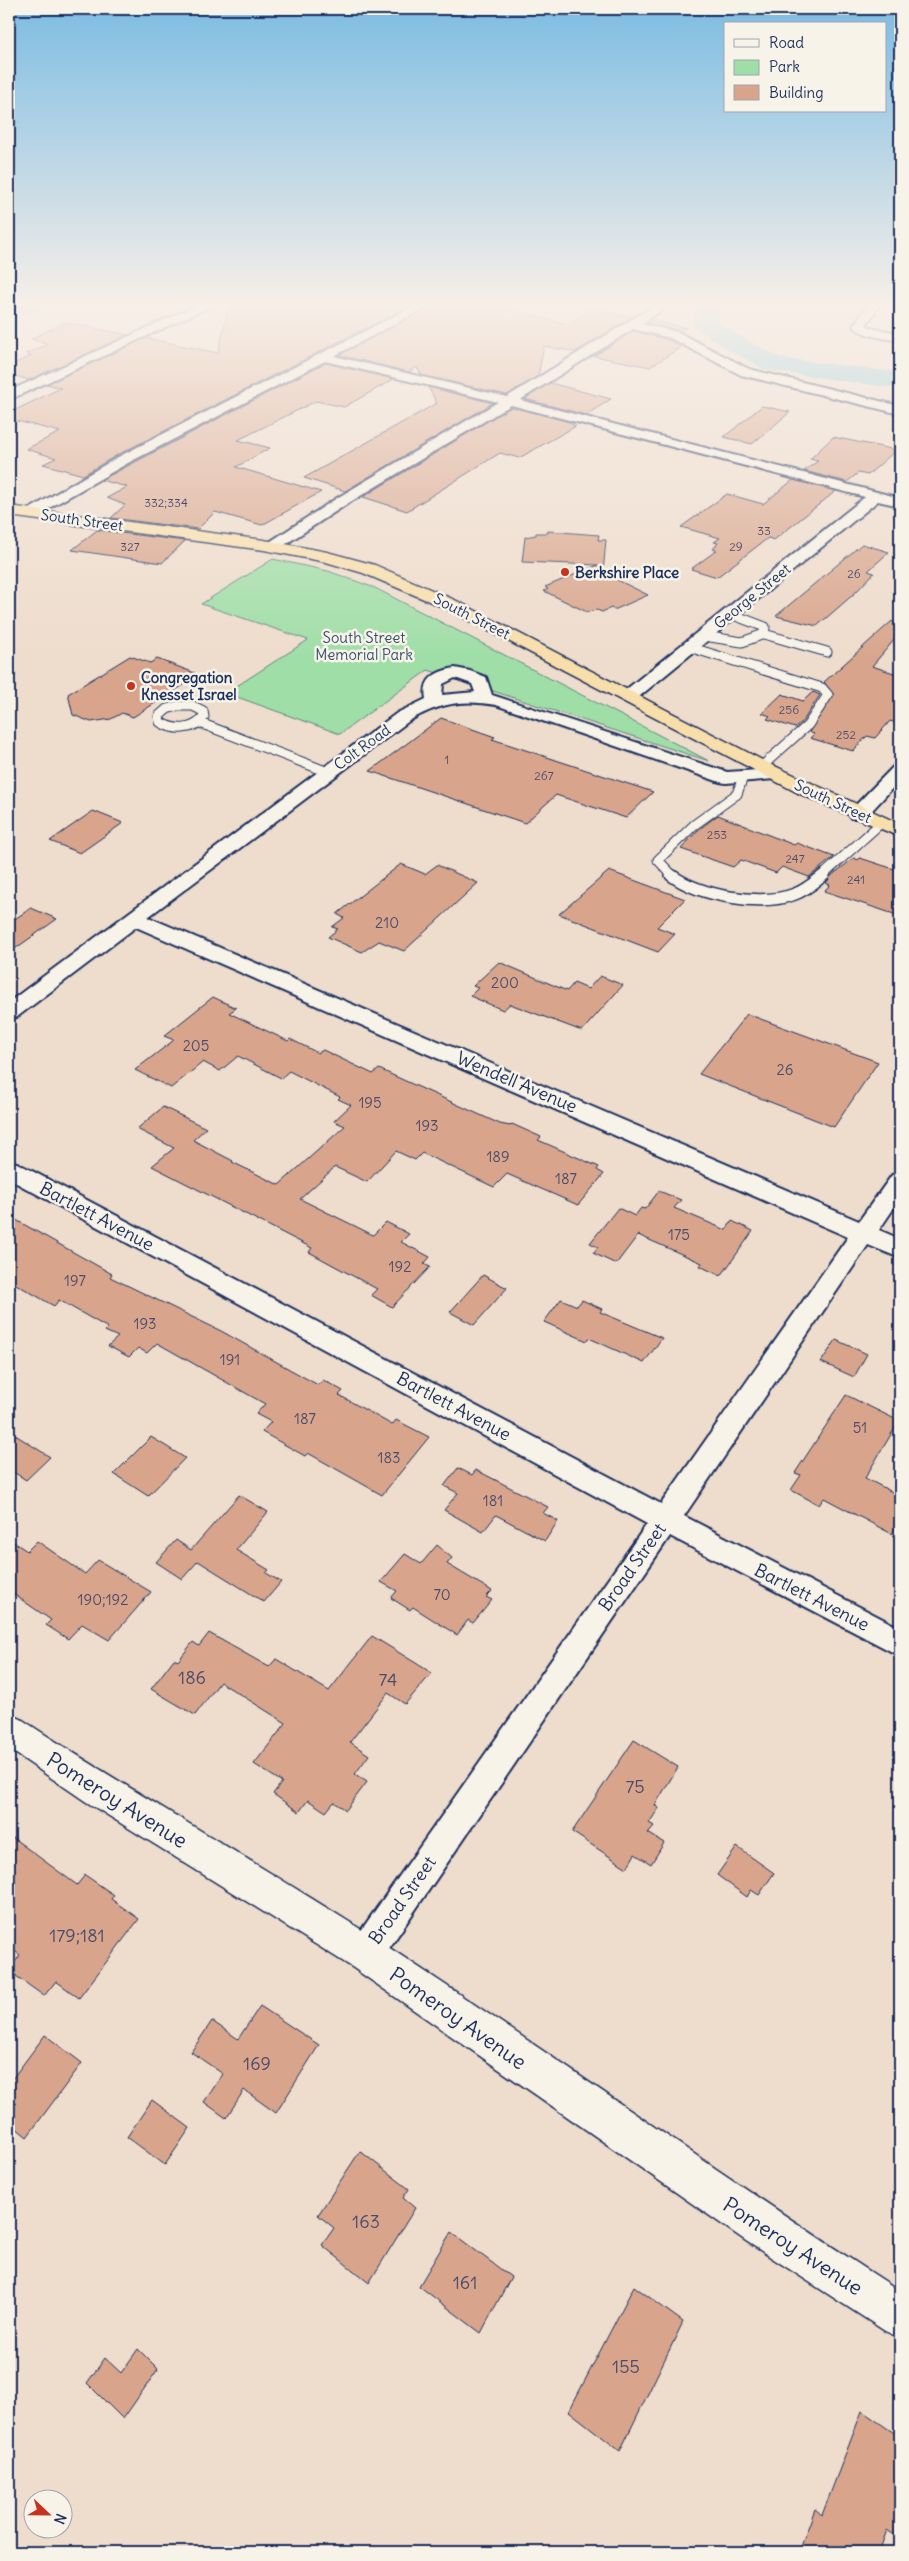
<svg xmlns="http://www.w3.org/2000/svg" width="909" height="2561" viewBox="0 0 909 2561" font-family="Delius,sans-serif">
<style>
.green{fill:#9fdea7;stroke:#5d8682}
.lines{fill:none;stroke-linecap:round;stroke-linejoin:round}
.river{fill:#7bc7db;fill-rule:evenodd}
.building{fill:#d8a58c;stroke:#1b2f5e}
.lane-far1-casing{stroke:#1b2f5e;stroke-width:11}
.lane-casing{stroke:#1b2f5e;stroke-width:14}
.street-casing{stroke:#1b2f5e;stroke-width:4}
.secondary-casing{stroke:#1b2f5e;stroke-width:3}
.highway-casing{stroke:#1b2f5e;stroke-width:3}
.lane-far1{stroke:#f7f3e8;stroke-width:9}
.lane{stroke:#f7f3e8;stroke-width:11}
.street{fill:#f7f3e8;fill-rule:evenodd}
.secondary{fill:#f7f3e8;fill-rule:evenodd}
.highway{fill:#f8deab;fill-rule:evenodd}
.poi-dot{fill:#c8321e;stroke:#f7f3e8;stroke-width:2}
.labels{text-anchor:middle;dominant-baseline:central;stroke-width:5;stroke-linejoin:round;paint-order:stroke}
.far-number-label{font-size:12px;fill:#4a4c6a}
.far-street-label{font-size:15px;fill:#1b2f5e;stroke:#f7f3e8}
.far-poi-label{font-size:15px;font-weight:bold;fill:#1b2f5e;stroke:#f7f3e8;text-anchor:start}
.far-park-label{font-size:15px;fill:#35526d;stroke:#f7f3e8}
.number-label{font-size:15px;fill:#4a4c6a}
.street-label{font-size:18px;fill:#1b2f5e;stroke:#f7f3e8}
.near-number-label{font-size:18px;fill:#4a4c6a}
.near-street-label{font-size:21px;fill:#1b2f5e;stroke:#f7f3e8}
</style>
<rect width="100%" height="100%" fill="#eedccc"/>
<filter id="ink" filterUnits="userSpaceOnUse"><feTurbulence type="fractalNoise" baseFrequency=".02" numOctaves="2"/><feDisplacementMap in="SourceGraphic" scale="10" xChannelSelector="R" yChannelSelector="G"/><feConvolveMatrix kernelMatrix="1 2 1 2 8 2 1 2 1" color-interpolation-filters="sRGB"/></filter>
<g filter="url(#ink)">
<g class="green">
<path d="M34,302H72L9,316V307Z"/>
<path d="M273,559L328,571L375,588L709,761L428,670L340,734L226,693L308,640L201,604Z"/>
</g>
<g class="lines">
<g class="river">
<path d="M18,302H58L54,307L9,319V305Z"/>
<path d="M697,302H721L717,321L745,339L781,358L887,371L900,370V386L887,387L766,370L727,349L696,328L693,323Z"/>
</g>
</g>
<g class="building">
<path d="M230,302H417L117,455L83,475L43,464L56,458L26,449L60,432L9,419V413L61,388L47,384L146,338L218,353Z"/>
<path d="M439,302H481L567,324L593,309L632,317L575,352L544,346L538,376L507,395L421,375L417,367L408,372L339,355Z"/>
<path d="M650,320L686,328L681,331L646,323Z"/>
<path d="M65,322L128,335L29,380L9,374V366L31,356L26,354L48,344L31,339Z"/>
<path d="M633,331L669,340L681,347L650,367L594,356Z"/>
<path d="M325,363L394,379L344,407L316,401L238,440L270,448L236,467L321,492L262,525L215,512L198,529L111,518L125,505L107,498L127,487L101,480Z"/>
<path d="M550,383L611,399L586,415L525,399Z"/>
<path d="M428,387L493,403L345,491L304,478L437,403Z"/>
<path d="M762,406L790,412L752,444L724,437Z"/>
<path d="M511,407L574,423L572,425L576,426L519,458L500,453L407,511L363,497Z"/>
<path d="M833,437L896,450L868,475L858,473L847,482L804,471L818,461L810,459Z"/>
<path d="M793,480L836,491L774,540L768,538L717,577L691,569L717,550L713,549L718,543L714,542L720,538L681,527L727,494L763,504Z"/>
<path d="M97,530L185,541L162,563L72,550Z"/>
<path d="M548,531L599,535L598,540H606L603,573L648,595L614,610L611,608L602,612L597,610L587,612L544,591L548,589L545,587L598,565L522,562L525,537L536,535V533H548Z"/>
<path d="M862,544L889,552L868,571L874,573L855,593L817,626L776,616Z"/>
<path d="M892,621L900,629V633L872,666L900,675V724L890,721L875,738L867,736L853,751L810,738L814,734L809,732L834,695L824,682Z"/>
<path d="M130,656L150,663L157,659L195,673L188,677L193,679L133,717L122,713L111,719L91,722L73,715L68,694Z"/>
<path d="M813,692L820,695L803,721L795,728L767,719L770,716L762,713L782,694L803,701Z"/>
<path d="M441,718L495,737L492,739L653,792L626,818L556,795L525,823L370,771Z"/>
<path d="M93,811L123,823L80,853L50,841Z"/>
<path d="M718,815L794,845L797,843L834,857L809,877L782,867L776,873L741,860L733,867L681,849L698,830Z"/>
<path d="M854,858L858,860L860,858L900,871V916L824,891L830,885L826,883L831,876Z"/>
<path d="M401,864L425,874L437,865L478,883L404,951L379,941L362,952L328,937L338,929L332,927L344,918L337,914Z"/>
<path d="M609,871L685,899L657,927L675,934L658,952L559,914Z"/>
<path d="M31,908L57,919L9,953V923Z"/>
<path d="M499,962L567,991L574,983L588,989L600,976L623,985L582,1031L510,1004L503,1010L470,996L478,988L473,986Z"/>
<path d="M213,997L236,1008L229,1013L288,1041L290,1039L318,1053L323,1050L373,1074L379,1069L500,1124L510,1126L512,1124L541,1137L538,1140L599,1167L597,1170L604,1174L578,1205L507,1174L494,1187L422,1153L415,1160L396,1151L367,1182L335,1167L300,1199L373,1235L386,1222L409,1234L401,1242L430,1257L424,1264L430,1267L392,1307L371,1295L377,1289L309,1252L312,1248L152,1166L174,1148L137,1129L163,1107L206,1128L193,1140L233,1161L232,1162L279,1185L345,1126L334,1121L351,1105L338,1099L340,1097L289,1071L281,1078L238,1056L220,1071L203,1062L171,1088L135,1070L174,1040L164,1036Z"/>
<path d="M747,1014L878,1062L834,1127L699,1074Z"/>
<path d="M659,1191L681,1200L674,1208L726,1230L732,1221L753,1231L721,1276L700,1266L702,1263L638,1235L616,1264L593,1253L598,1247L590,1243L618,1208L635,1216L641,1208L645,1209Z"/>
<path d="M9,1216L112,1274L110,1277L221,1331L318,1385L323,1380L343,1391L339,1395L392,1425L396,1420L429,1437L382,1495L308,1453L305,1456L262,1432L271,1422L256,1414L265,1404L157,1343L147,1353L138,1348L129,1357L108,1346L118,1337L105,1331L108,1328L59,1300L54,1306L9,1280Z"/>
<path d="M483,1275L507,1288L474,1325L450,1312Z"/>
<path d="M561,1299L577,1306L582,1300L602,1309L600,1312L662,1338L644,1363L589,1338L587,1341L544,1322Z"/>
<path d="M836,1340L867,1354L854,1377L821,1362Z"/>
<path d="M846,1395L899,1421L865,1478L900,1496V1520L892,1534L824,1498L819,1505L791,1490L801,1475L795,1473Z"/>
<path d="M9,1431L50,1457L26,1480L9,1469Z"/>
<path d="M151,1437L185,1458L148,1496L114,1474Z"/>
<path d="M458,1468L472,1475L476,1470L548,1507L543,1513L558,1521L545,1541L496,1515L483,1532L444,1510L458,1493L444,1486Z"/>
<path d="M239,1495L268,1512L236,1550L269,1570L266,1573L281,1582L264,1602L198,1561L182,1579L156,1562L176,1540L191,1550Z"/>
<path d="M9,1539L27,1551L37,1541L85,1574L98,1560L151,1592L109,1640L82,1624L68,1639L46,1625L51,1620L9,1591Z"/>
<path d="M437,1545L452,1558L447,1564L492,1591L486,1597L492,1600L473,1623L468,1620L457,1635L413,1607L410,1610L391,1598L397,1591L381,1582L405,1554L421,1564Z"/>
<path d="M209,1633L269,1667L276,1659L329,1691L372,1636L432,1673L405,1704L388,1693L350,1742L369,1755L355,1774L367,1782L346,1810L334,1802L326,1812L308,1800L299,1812L273,1794L282,1782L254,1764L286,1723L220,1682L195,1715L151,1689L174,1659L178,1661L193,1642L199,1646Z"/>
<path d="M634,1740L678,1767L655,1805L659,1808L649,1823L654,1826L648,1833L664,1843L651,1864L635,1854L627,1868L572,1832Z"/>
<path d="M9,1835L77,1885L85,1875L114,1895L111,1899L139,1919L79,1998L56,1981L44,1996L9,1971L20,1955L9,1947Z"/>
<path d="M737,1847L774,1873L759,1895L751,1890L747,1897L717,1875Z"/>
<path d="M260,2006L319,2045L276,2113L244,2090L226,2118L204,2102L223,2074L191,2052L212,2021L238,2039Z"/>
<path d="M45,2035L82,2063L27,2137L9,2122V2083Z"/>
<path d="M152,2100L190,2128L165,2165L127,2137Z"/>
<path d="M360,2151L409,2189L403,2198L415,2208L369,2283L322,2245L334,2228L318,2215Z"/>
<path d="M451,2232L511,2277L481,2333L419,2286Z"/>
<path d="M634,2286L683,2322L620,2451L569,2411Z"/>
<path d="M138,2349L158,2369L123,2419L87,2383L105,2358L121,2373Z"/>
<path d="M862,2411L900,2437V2539L887,2530L879,2552H799L815,2509L822,2515Z"/>
</g>
<g class="lines">
<g class="lane-far1-casing">
<g id="lane-far1">
<path d="M731,614L765,627L764,634L827,652"/>
<path d="M704,636L742,642L764,634"/>
<path d="M689,647L822,688L828,695L808,725L761,767"/>
<path d="M177,706H193L203,711L204,717C193,731 174,731 160,722L159,716L167,709Z"/>
<path d="M200,723L328,772"/>
<path d="M673,876L658,860L694,825L737,794L743,777"/>
<path d="M822,876L881,823"/>
</g>
</g>
<g class="lane-casing">
<path id="lane" d="M671,875C700,896 761,907 795,894C806,890 815,882 824,875"/>
</g>
<g class="street-casing">
<g id="street">
<path d="M204,302H220L9,400V391Z"/>
<path d="M422,302H437L334,356L507,397L660,302H674L641,324L678,332L749,369L900,406V414L741,375L670,338L633,329L520,400L900,498V506L878,501L635,700H623L621,696L623,692L865,497L511,405L347,504L278,549H268L266,546L268,543L337,498L498,402L325,361L128,463L35,516L30,517L23,513L118,457Z"/>
<path d="M870,302H882L866,325L875,329L900,333V341C886,338 864,337 853,326Z"/>
<path d="M455,668L470,671L486,677L492,695L727,772L775,769L781,770L784,774L781,778L775,779L726,783L720,782L496,705C464,699 438,703 409,721L148,917L859,1221L892,1175L900,1173V1199L879,1230L900,1239V1258L868,1245L684,1516L900,1628V1656L670,1536L377,1966L365,1971L353,1966L348,1954L353,1942L647,1524L9,1179V1161L17,1163L661,1504L848,1237L136,927L17,1017L9,1019V1002L397,713L426,699C422,678 437,671 455,668ZM455,678L472,684L475,692L442,695L443,684Z"/>
<path d="M900,765V780L865,818H851L849,814L851,810L894,766Z"/>
</g>
</g>
<g class="secondary-casing">
<path id="secondary" d="M9,1714L21,1719C138,1796 262,1865 379,1941C555,2056 724,2178 900,2291V2338L885,2331L746,2241L352,1967L85,1801L9,1749Z"/>
</g>
<g class="highway-casing">
<path id="highway" d="M9,506L264,540L327,552L375,565L457,601L766,762L900,824V837L798,793L445,608L363,573L326,562L264,550L9,516Z"/>
</g>
<use href="#lane-far1" class="lane-far1"/>
<use href="#lane" class="lane"/>
<use href="#street" class="street"/>
<use href="#secondary" class="secondary"/>
<use href="#highway" class="highway"/>
</g>
</g>
<linearGradient id="sky" x2="0" y2="1"><stop stop-color="#7cbce3"/><stop offset="0.46" stop-color="#f7efe8"/><stop offset="1" stop-color="#f7efe8" stop-opacity="0"/></linearGradient>
<rect width="909" height="661" fill="url(#sky)"/>
<g class="poi-dot">
<circle cx="565" cy="572" r="5"/>
<circle cx="131" cy="686" r="5"/>
</g>
<g class="labels">
<g class="far-number-label">
<text x="166" y="502">332;334</text>
<text x="764" y="530">33</text>
<text x="130" y="546">327</text>
<text x="736" y="546">29</text>
<text x="854" y="573">26</text>
<text x="789" y="709">256</text>
<text x="846" y="734">252</text>
<text x="447" y="759">1</text>
<text x="544" y="775">267</text>
<text x="717" y="834">253</text>
<text x="795" y="858">247</text>
<text x="856" y="879">241</text>
</g>
<g class="far-street-label">
<text transform="translate(82 520) rotate(8)">South Street</text>
<text transform="translate(752 596) rotate(-39)">George Street</text>
<text transform="translate(472 616) rotate(27)">South Street</text>
<text transform="translate(362 747) rotate(-36)">Colt Road</text>
<text transform="translate(833 801) rotate(25)">South Street</text>
</g>
<g class="far-poi-label">
<text x="575" y="572">Berkshire Place</text>
<text x="141" y="677">Congregation<tspan x="141" dy="17">Knesset Israel</tspan></text>
</g>
<g class="far-park-label">
<text x="364" y="637">South Street<tspan x="364" dy="17">Memorial Park</tspan></text>
</g>
<g class="number-label">
<text x="387" y="922">210</text>
<text x="505" y="982">200</text>
<text x="196" y="1045">205</text>
<text x="785" y="1069">26</text>
<text x="370" y="1102">195</text>
<text x="427" y="1125">193</text>
<text x="498" y="1156">189</text>
<text x="566" y="1178">187</text>
<text x="679" y="1234">175</text>
<text x="400" y="1266">192</text>
<text x="75" y="1280">197</text>
<text x="145" y="1323">193</text>
<text x="230" y="1359">191</text>
<text x="305" y="1418">187</text>
<text x="860" y="1427">51</text>
<text x="389" y="1457">183</text>
<text x="493" y="1500">181</text>
<text x="442" y="1594">70</text>
<text x="103" y="1599">190;192</text>
</g>
<g class="street-label">
<text transform="translate(517 1082) rotate(23)">Wendell Avenue</text>
<text transform="translate(97 1216) rotate(28)">Bartlett Avenue</text>
<text transform="translate(454 1406) rotate(28)">Bartlett Avenue</text>
<text transform="translate(632 1567) rotate(-55)">Broad Street</text>
<text transform="translate(812 1597) rotate(27)">Bartlett Avenue</text>
<text transform="translate(402 1900) rotate(-55)">Broad Street</text>
</g>
<g class="near-number-label">
<text x="192" y="1677">186</text>
<text x="388" y="1679">74</text>
<text x="635" y="1786">75</text>
<text x="77" y="1935">179;181</text>
<text x="257" y="2063">169</text>
<text x="366" y="2221">163</text>
<text x="465" y="2282">161</text>
<text x="626" y="2366">155</text>
</g>
<g class="near-street-label">
<text transform="translate(117 1800) rotate(32)">Pomeroy Avenue</text>
<text transform="translate(458 2018) rotate(35)">Pomeroy Avenue</text>
<text transform="translate(793 2246) rotate(33)">Pomeroy Avenue</text>
</g>
</g>
<rect width="909" height="2561" fill="none" stroke="#f7f3e8" stroke-width="30"/>
<rect x="15" y="15" width="879" height="2531" fill="none" stroke="#1b2f5e" stroke-width="2" filter="url(#ink)"/>
<rect x="724" y="22" width="162" height="90" fill="#f7f3e8" stroke="#9fa5b1"/>
<rect x="734" y="39" width="25" height="8" fill="#f7f3e8" stroke="#9fa5b1"/>
<text x="769" y="48" font-size="15" fill="#1b2f5e">Road</text>
<rect x="734" y="60" width="25" height="15" fill="#9fdea7" stroke="#9fa5b1"/>
<text x="769" y="72" font-size="15" fill="#1b2f5e">Park</text>
<rect x="734" y="85" width="25" height="15" fill="#d8a58c" stroke="#9fa5b1"/>
<text x="769" y="98" font-size="15" fill="#1b2f5e">Building</text>
<g transform="translate(48 2514) rotate(112)"><circle r="24" fill="#f7f3e8" stroke="#9fa5b1"/>
<path d="M0-4L9 19L0 12L-9 19Z" fill="#c8321e"/>
<text y="-8" font-size="14" font-weight="bold" text-anchor="middle" fill="#1b2f5e">N</text>
</g>
</svg>
